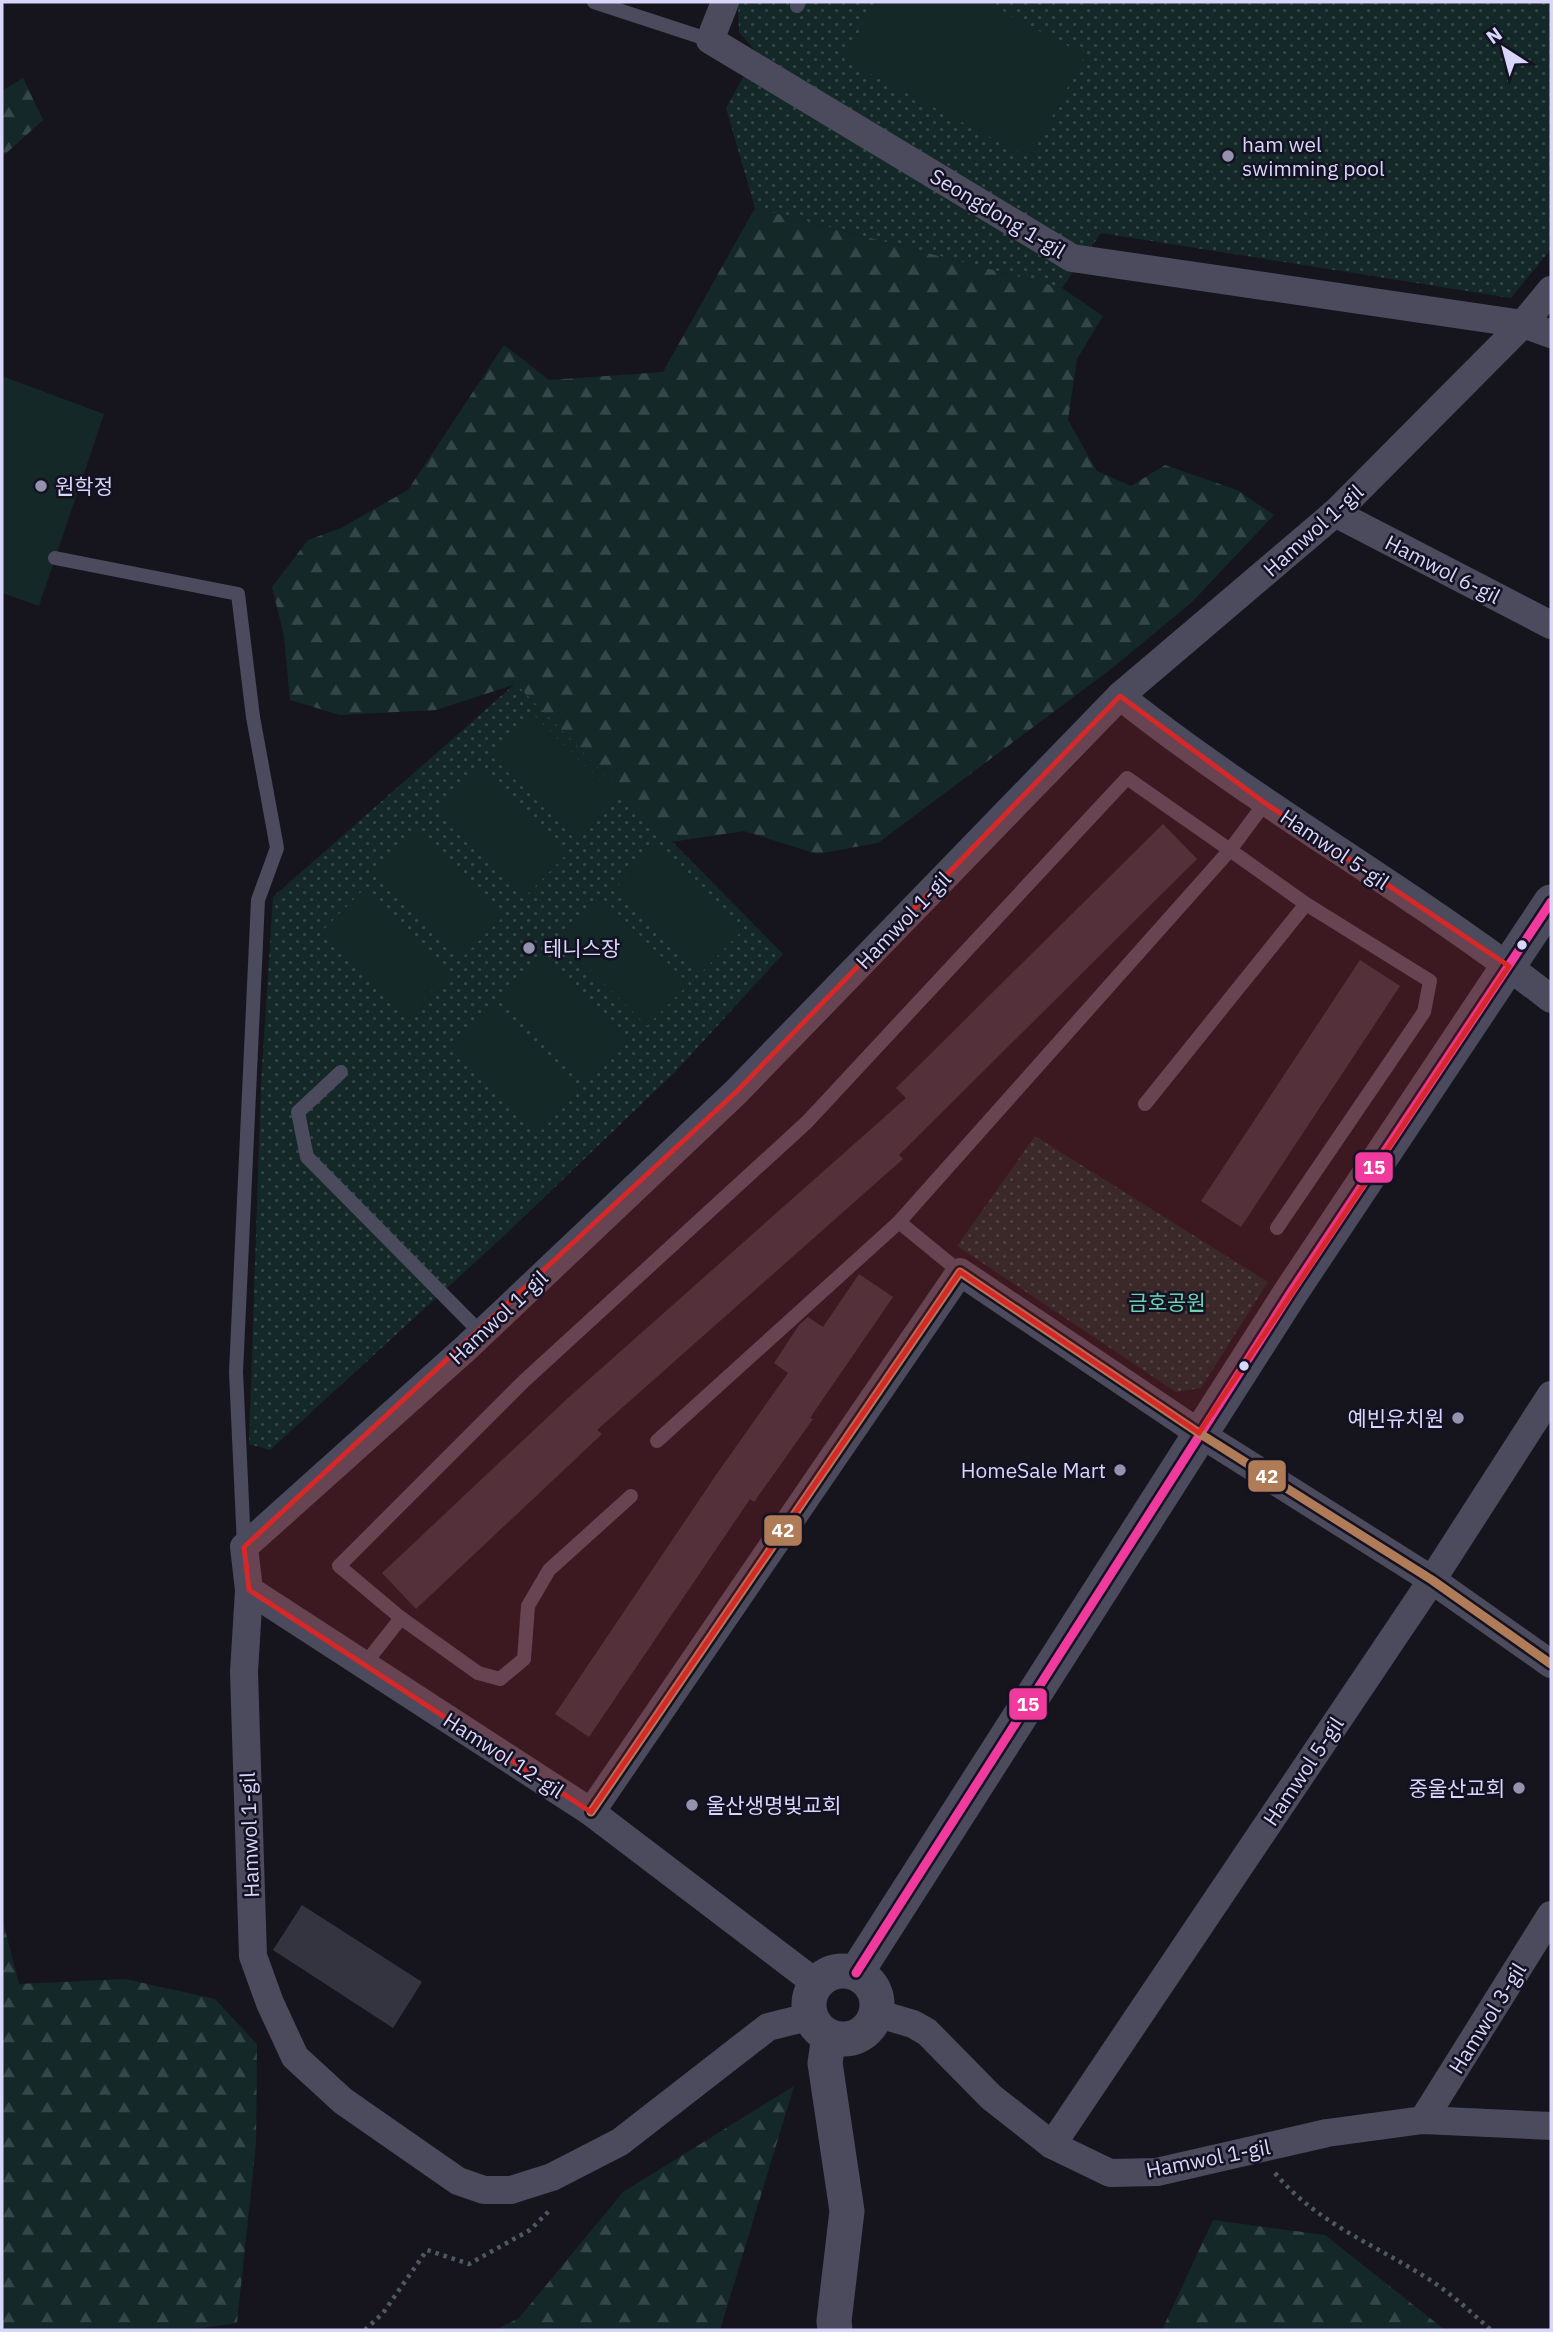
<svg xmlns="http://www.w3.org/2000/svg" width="1553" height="2332" viewBox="0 0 1553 2332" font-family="'IBM Plex Sans','Noto Sans KR',sans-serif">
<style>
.grass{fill:url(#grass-dots)}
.forest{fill:url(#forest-firs)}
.pitch{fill:#142828}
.building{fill:#343340}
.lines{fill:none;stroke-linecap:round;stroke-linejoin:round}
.path{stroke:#4d5a64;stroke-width:4.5;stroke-dasharray:3.5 5;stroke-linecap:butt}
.service{stroke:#4b4b5d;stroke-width:14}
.minor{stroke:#4b4b5d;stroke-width:28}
.tertiary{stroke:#4b4b5d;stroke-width:35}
.bus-1-casing{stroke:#131122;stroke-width:14}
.bus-2-casing{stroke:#131122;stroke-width:14}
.bus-1{stroke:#f13a9d;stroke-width:9}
.bus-2{stroke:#b07c57;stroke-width:9}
.marked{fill:#d62828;fill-opacity:0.2;stroke:#d62828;stroke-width:5;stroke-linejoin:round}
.poi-dot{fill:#9492ad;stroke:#131122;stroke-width:2.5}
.bus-dot{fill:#d8d6fa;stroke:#131122;stroke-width:2.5}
.labels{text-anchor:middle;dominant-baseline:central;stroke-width:5;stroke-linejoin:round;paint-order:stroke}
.poi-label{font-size:21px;fill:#d8d6fa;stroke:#131122;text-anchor:start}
.street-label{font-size:21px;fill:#d8d6fa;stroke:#131122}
.park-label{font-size:21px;fill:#6bd2b2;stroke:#131122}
.line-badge{stroke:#131122;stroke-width:2.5}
.badge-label{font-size:19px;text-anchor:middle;font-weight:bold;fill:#fff}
</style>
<defs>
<pattern id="grass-dots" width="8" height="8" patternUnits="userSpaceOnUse" patternTransform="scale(1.75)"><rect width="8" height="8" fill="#142828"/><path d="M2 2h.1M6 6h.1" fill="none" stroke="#354648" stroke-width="1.8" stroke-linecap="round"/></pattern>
<pattern id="forest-firs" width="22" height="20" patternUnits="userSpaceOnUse" patternTransform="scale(1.75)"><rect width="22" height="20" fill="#142828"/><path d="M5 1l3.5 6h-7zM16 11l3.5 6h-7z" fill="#354648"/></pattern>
</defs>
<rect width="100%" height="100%" fill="#16151e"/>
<g class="grass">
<path d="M738,2H1551V249L1511,298L1101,233L1062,288L755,208L726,108L757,53L739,32Z"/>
<path d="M516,683L783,954L675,1072L507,1233L270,1450L249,1444L261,1084L273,897Z"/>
<path d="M1035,1136L1268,1282L1201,1388L1176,1392L957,1246Z"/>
</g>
<g class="forest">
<path d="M23,78L43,120L2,157V91Z"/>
<path d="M755,208L1062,288L1103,316L1077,359L1068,420L1097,471L1131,486L1165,465L1237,490L1274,515L1192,602L1111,669L878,843L817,854L744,831L671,842L516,684L436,710L340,715L290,700L284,636L272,587L308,540L341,528L408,490L504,345L549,380L663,372Z"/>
<path d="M2,1918L19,1984L125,1979L215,1999L257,2044L256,2144L237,2323L188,2330H2Z"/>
<path d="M794,2086L720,2330H495L519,2318L623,2192Z"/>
<path d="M1213,2220L1325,2235L1445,2330H1162Z"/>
</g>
<g class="pitch">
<path d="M875,2H984L1085,55L1030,158L844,60Z"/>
<path d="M2,376L104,414L39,606L2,593Z"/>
<path d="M533,714L619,799L578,841L492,757Z"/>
<path d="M480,770L566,855L525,897L439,812Z"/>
<path d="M416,832L503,917L461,959L375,874Z"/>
<path d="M656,846L742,931L701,973L615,889Z"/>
<path d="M363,890L449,974L407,1016L321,932Z"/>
<path d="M603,899L689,984L647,1026L561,941Z"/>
<path d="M544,956L630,1041L588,1083L502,998Z"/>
<path d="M494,1007L580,1091L539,1133L453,1048Z"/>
</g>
<g class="building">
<path d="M1163,824L1197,859L899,1155L903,1159L597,1430L602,1434L416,1609L382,1573L568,1398L906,1098L896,1088Z"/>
<path d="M1360,960L1400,986L1241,1227L1201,1201Z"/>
<path d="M859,1274L893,1297L810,1418L813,1419L754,1502L750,1499L589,1737L555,1714L716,1475L788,1373L774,1363L799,1325L808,1317L823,1327Z"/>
<path d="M302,1905L422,1982L393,2028L273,1950Z"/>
</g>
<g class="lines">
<g class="path">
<path d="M1275,2173C1318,2225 1379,2246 1433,2282C1454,2296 1473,2314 1491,2330"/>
<path d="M365,2330L383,2313L427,2250L469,2264L530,2230L549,2211"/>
</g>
<g class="service">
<path d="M594,2L710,40"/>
<path d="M797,6L799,2"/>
<path d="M55,558L238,594L253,717L277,848L258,900L236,1372L244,1546"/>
<path d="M341,1072L298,1112L307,1157L481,1333"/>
<path d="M1145,1104L1306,904"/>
<path d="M899,1222L960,1272"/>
<path d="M657,1441L899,1222L1230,850L1306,904L1430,981L1424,1012L1277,1228"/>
<path d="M401,1618L478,1673L500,1679L524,1659L528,1606L549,1570L631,1496"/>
<path d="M364,1665L401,1618L339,1566L524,1381L807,1122L1127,778L1230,850L1265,803"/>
</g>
<g class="minor">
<path d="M725,2L710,40L1072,258L1523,324L1551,334"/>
<path d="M1335,513L1551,625"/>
<path d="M1120,696C1258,806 1413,891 1551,999"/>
<path d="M249,1590L591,1812L817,1984"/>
<path d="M591,1812L960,1272L1199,1433L1432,1580L1551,1664"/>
<path d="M812,2016L768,2027L620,2142L552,2177L511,2190H484L458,2181L343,2101L295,2057L270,2003L253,1956L244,1672L249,1590L244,1547L467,1347L736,1092L1120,696L1335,513L1523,324L1551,290"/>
<path d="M875,2018L889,2017L913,2024L927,2032L991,2097L1052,2145L1110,2173L1157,2172L1327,2133L1423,2120L1551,2126"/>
<path d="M1423,2120L1551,1915"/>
<path d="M1052,2145L1432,1580L1551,1395"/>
</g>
<g class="tertiary">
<circle cx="843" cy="2005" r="34"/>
<path d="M856,1973L1291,1292L1551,902"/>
<path d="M829,2036L825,2063L847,2211L834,2321L835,2330"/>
</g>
<g class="bus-1-casing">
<path id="bus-1" d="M856,1973L1291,1292L1551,902"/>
</g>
<g class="bus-2-casing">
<path id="bus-2" d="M591,1812L960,1272L1199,1433L1432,1580L1551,1664"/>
</g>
<use href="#bus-1" class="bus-1"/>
<use href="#bus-2" class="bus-2"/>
</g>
<path class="marked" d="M1120,696L1265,803L1509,966L1199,1433L960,1272L591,1812L249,1590L244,1547L736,1092Z"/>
<g class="poi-dot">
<circle cx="1228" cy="156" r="7"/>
<circle cx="41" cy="486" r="7"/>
<circle cx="529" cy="948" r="7"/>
<circle cx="1458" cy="1418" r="7"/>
<circle cx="1120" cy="1470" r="7"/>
<circle cx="1519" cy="1788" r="7"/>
<circle cx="692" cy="1805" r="7"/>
</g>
<g class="bus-dot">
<circle cx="1522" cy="945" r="6"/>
<circle cx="1244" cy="1366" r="6"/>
</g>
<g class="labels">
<g class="poi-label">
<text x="1242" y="144">ham wel<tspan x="1242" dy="24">swimming pool</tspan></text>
<text x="55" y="486">원학정</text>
<text x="543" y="948">테니스장</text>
<text x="1444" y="1418" text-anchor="end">예빈유치원</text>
<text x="1106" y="1470" text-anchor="end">HomeSale Mart</text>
<text x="1505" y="1788" text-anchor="end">중울산교회</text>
<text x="706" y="1805">울산생명빛교회</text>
</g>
<g class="street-label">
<text transform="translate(998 213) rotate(31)">Seongdong 1-gil</text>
<text transform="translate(1313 530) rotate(-42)">Hamwol 1-gil</text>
<text transform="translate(1443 569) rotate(27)">Hamwol 6-gil</text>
<text transform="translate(1335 849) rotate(34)">Hamwol 5-gil</text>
<text transform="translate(903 920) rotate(-46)">Hamwol 1-gil</text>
<text transform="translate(498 1317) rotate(-43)">Hamwol 1-gil</text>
<text transform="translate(504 1755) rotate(33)">Hamwol 12-gil</text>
<text transform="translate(1303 1771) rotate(-56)">Hamwol 5-gil</text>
<text transform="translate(249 1835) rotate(-92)">Hamwol 1-gil</text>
<text transform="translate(1487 2018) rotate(-58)">Hamwol 3-gil</text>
<text transform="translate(1208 2158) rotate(-11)">Hamwol 1-gil</text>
</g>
<g class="park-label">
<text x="1167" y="1302">금호공원</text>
</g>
</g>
<g class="line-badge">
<rect x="1354" y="1151" width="40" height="33" rx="7" fill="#f13a9d"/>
<rect x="1247" y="1459" width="40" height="34" rx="7" fill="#b07c57"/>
<rect x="763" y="1514" width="40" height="33" rx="7" fill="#b07c57"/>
<rect x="1008" y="1687" width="40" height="34" rx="7" fill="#f13a9d"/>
</g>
<g class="badge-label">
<text x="1374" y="1174">15</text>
<text x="1267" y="1483">42</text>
<text x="783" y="1537">42</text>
<text x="1028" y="1711">15</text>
</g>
<rect width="1553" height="2332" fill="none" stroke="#d8d6fa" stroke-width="7"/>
<g transform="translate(1504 49) rotate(324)" stroke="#131122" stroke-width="5" paint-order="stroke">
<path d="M0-5L12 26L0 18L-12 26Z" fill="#d8d6fa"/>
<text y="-10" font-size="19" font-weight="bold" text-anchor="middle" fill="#d8d6fa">N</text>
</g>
</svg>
